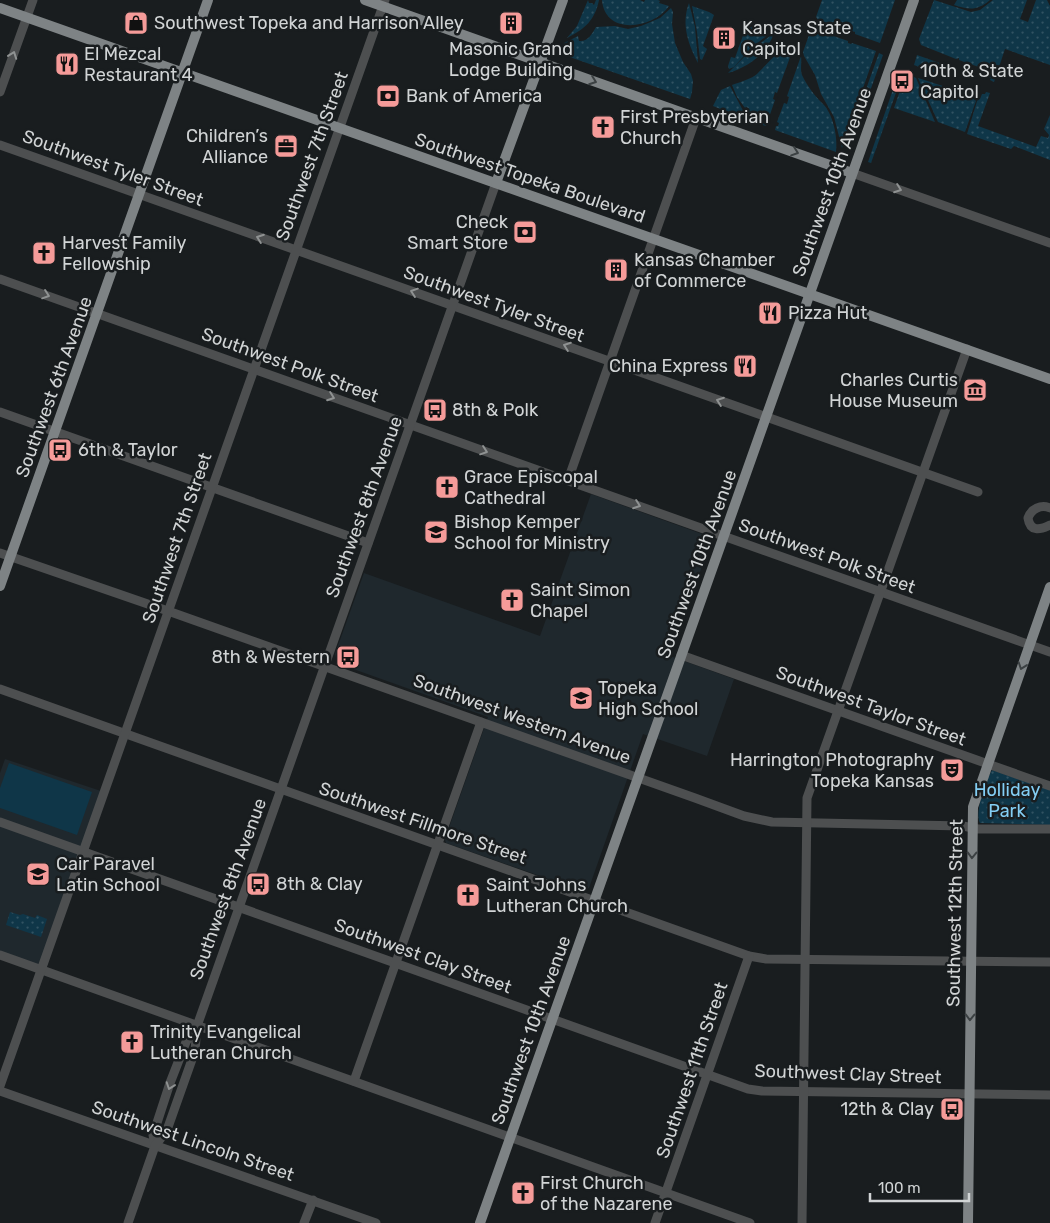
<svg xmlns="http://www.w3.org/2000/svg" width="1050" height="1223" viewBox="0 0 1050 1223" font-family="Rubik,sans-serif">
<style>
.built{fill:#1f282d}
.grass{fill:url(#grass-dots)}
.garden{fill:#0f3648}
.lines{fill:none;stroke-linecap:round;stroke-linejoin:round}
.minor{stroke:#4d4f50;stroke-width:9}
.major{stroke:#7e8385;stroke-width:10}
.oneway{stroke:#8f9292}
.oneway2{stroke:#3c4143}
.labels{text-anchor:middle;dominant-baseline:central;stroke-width:5;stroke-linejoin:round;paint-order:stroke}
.poi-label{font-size:18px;fill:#d1d4d5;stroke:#191d1f;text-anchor:start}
.street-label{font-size:18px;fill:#d1d4d5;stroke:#191d1f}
.park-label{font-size:18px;fill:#83cef4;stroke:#191d1f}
</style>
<defs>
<pattern id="grass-dots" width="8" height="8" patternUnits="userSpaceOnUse" patternTransform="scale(1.25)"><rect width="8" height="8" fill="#0f3648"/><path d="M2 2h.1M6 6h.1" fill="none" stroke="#315262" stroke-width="1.8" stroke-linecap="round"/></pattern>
</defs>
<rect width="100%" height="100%" fill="#191d1f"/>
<g class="built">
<path d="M591,494L702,534L708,539L710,544L670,656L734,679L707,756L643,734L589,888L583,891L446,843L445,839L488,717L342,665L337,662L335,654L364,573L540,636Z"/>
<path d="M5,759L104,792L41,970L0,956V773Z"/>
</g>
<g class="grass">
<path d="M588,0L589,3H592L594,5L596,0H599C595,20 585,29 567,38L577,26Z"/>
<path d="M602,0H640L644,2L645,0H658L660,1L659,3L669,6C653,29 605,36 602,0Z"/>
<path d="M822,0H895L880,43L855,34V32L852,31L851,33L819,21L816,17Z"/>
<path d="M934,0L971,12L980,10L993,0H1027L1020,19L1028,22L1036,0H1047L1050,6V65L1005,49L994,82L990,80L991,78L988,77L990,71L959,60V58L956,59L921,45L919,39Z"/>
<path d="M957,0H990C977,11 969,10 954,5Z"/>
<path d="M689,3L695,27L698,63C688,44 681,24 689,3Z"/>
<path d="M692,6L709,12L714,15L703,46L707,49L702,60L700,59L697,32Z"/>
<path d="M671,8L673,12L672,24L675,43L683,62L691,74L693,81L692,92L690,99L561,54L564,43L578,36L579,41C588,42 592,34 596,27L615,26L628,29L641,26L660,18Z"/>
<path d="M746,27L750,28L751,27L770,33L750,49L734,67L729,69L728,66L731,57L735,58Z"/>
<path d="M816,30L848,41V43L851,44L852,43L876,51L842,148L834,117L821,94L815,75L804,56L803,52L810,32Z"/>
<path d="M772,33H774C767,54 748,67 728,73L751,50L770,36Z"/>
<path d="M787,47L793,49L777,93L775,92L773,99L775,100L766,126L751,121L747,107L745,108L737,97L732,85C738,83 753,78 757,74C763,68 779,50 787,47Z"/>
<path d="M879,53L883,55L851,144L847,142Z"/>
<path d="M917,55L951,67L950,69L947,68L945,75L946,77L914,65Z"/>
<path d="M801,56C802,62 800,69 802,75C807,86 815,96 822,103C833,113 838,137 836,152L775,130L776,126H778L779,123L777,122L784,103L787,104L789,97L787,96Z"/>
<path d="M899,72L903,73L871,163L868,162Z"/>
<path d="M910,75L916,78L935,122L894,108L904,79Z"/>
<path d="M918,78L946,87V89L948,90L949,88L977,98L965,132L938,122Z"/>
<path d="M730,86L748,120L713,106L721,90Z"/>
<path d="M986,92L990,93L978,126L1036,147L1041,136L1048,138L1049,135L1044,129L1050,115V160L1014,146L1011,149L967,134L978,98L980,99L982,94H985Z"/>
<path d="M992,770L1050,790V825L980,823C974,813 986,780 992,770Z"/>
<path d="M10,912L20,915L23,914L35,918L37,915L47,919L41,937L6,925Z"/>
</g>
<path class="garden" d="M9,763L92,792L77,835L0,808V788Z"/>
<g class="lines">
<g class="minor">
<path d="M0,92L33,0"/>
<path d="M0,145L978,492"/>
<path d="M852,173L1050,243"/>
<path d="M0,279L1050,652"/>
<path d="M0,412L368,543"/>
<path d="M568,480L696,118"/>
<path d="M1050,508C1041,504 1031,509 1028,518C1030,532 1040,530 1050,525"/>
<path d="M0,553L168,611L695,798L744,816L772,822L963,826L978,829H1050"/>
<path d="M681,655L1050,786"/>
<path d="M0,689L749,956L766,959L1050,962"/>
<path d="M0,822L748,1089L762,1091L1050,1095"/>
<path d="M0,955L750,1223"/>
<path d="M354,1081L481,722"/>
<path d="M0,1086L385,0"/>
<path d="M0,1091L376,1223"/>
<path d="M155,1146L153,1135L170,1083L186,1042L197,1026"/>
<path d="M128,1223L155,1146L167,1130L195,1051L197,1026L496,183"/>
<path d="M304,1223L313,1200"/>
<path d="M655,1223L749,956"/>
<path d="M802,1223L807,798L967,349"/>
</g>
<g class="major">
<path d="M365,0L852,173"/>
<path d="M0,8L1050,379"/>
<path d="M496,183L563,0"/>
<path d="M0,586L208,0"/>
<path d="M480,1223L914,0"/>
<path d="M968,1223L973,807L1050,587"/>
</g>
</g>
<defs><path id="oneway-chevron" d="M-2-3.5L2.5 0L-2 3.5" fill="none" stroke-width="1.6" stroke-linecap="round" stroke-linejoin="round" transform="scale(1.25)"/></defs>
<g class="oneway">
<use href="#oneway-chevron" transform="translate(13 55) rotate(-70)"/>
<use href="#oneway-chevron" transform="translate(898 189) rotate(20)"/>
<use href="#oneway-chevron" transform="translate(260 238) rotate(-160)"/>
<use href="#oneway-chevron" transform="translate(414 292) rotate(-161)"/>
<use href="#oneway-chevron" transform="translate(46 295) rotate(19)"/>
<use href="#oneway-chevron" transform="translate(567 346) rotate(-160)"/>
<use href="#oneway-chevron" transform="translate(331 397) rotate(20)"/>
<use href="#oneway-chevron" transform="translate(720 401) rotate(-160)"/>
<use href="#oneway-chevron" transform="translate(484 451) rotate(19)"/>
<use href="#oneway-chevron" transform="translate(637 505) rotate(20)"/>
<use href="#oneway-chevron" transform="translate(170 1086) rotate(109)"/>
</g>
<g class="oneway2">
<use href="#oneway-chevron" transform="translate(593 81) rotate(20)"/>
<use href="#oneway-chevron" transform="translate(795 152) rotate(19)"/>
<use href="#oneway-chevron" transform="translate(1022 666) rotate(109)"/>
<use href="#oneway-chevron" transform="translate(972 855) rotate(91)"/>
<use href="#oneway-chevron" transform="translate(970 1017) rotate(91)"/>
</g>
<defs>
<g id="shop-square" transform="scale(1.25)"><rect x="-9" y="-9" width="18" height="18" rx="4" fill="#f59b99" stroke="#191d1f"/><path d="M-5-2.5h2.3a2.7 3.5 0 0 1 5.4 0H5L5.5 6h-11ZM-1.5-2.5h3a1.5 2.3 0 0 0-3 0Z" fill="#111"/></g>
<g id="building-square" transform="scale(1.25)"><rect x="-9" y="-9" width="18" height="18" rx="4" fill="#f59b99" stroke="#191d1f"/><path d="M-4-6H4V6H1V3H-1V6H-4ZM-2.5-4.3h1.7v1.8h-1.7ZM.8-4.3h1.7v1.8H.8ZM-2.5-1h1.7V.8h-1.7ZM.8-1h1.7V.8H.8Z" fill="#111"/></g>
<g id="restaurant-square" transform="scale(1.25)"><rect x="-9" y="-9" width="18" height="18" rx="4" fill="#f59b99" stroke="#191d1f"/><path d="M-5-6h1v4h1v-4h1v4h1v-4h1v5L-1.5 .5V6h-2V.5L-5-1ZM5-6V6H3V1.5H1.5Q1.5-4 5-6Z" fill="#111"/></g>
<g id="bus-square" transform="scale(1.25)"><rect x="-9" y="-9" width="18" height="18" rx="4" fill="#f59b99" stroke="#191d1f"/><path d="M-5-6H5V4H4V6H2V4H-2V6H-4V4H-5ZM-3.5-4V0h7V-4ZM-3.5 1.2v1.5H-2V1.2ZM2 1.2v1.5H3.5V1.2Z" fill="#111"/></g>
<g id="bank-square" transform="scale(1.25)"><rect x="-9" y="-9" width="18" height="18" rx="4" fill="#f59b99" stroke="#191d1f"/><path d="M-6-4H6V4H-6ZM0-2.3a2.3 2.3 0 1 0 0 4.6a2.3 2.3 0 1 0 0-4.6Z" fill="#111"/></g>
<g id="church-square" transform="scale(1.25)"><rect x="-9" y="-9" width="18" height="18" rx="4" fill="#f59b99" stroke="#191d1f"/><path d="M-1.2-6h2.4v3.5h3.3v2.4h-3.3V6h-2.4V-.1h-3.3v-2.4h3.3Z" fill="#111"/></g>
<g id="office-square" transform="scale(1.25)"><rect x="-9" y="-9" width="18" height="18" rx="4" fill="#f59b99" stroke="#191d1f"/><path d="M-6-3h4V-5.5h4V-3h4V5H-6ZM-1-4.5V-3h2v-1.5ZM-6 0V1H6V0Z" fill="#111"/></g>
<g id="museum-square" transform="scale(1.25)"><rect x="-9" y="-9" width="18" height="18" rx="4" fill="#f59b99" stroke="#191d1f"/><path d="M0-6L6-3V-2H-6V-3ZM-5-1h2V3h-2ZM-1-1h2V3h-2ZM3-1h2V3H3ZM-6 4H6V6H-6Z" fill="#111"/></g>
<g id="school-square" transform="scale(1.25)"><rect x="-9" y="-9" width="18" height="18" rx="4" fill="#f59b99" stroke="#191d1f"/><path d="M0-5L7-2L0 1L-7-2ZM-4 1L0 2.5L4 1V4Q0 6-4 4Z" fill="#111"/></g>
<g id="theatre-square" transform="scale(1.25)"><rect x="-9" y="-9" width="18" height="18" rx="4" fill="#f59b99" stroke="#191d1f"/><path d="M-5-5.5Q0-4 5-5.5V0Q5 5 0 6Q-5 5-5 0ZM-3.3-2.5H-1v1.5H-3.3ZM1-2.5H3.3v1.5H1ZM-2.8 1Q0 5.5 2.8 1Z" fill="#111"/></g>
</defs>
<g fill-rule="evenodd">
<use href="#shop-square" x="136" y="23"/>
<use href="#building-square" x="511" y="23"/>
<use href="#building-square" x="724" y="38"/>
<use href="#restaurant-square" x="67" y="64"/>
<use href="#bus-square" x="902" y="81"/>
<use href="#bank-square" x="388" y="96"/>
<use href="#church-square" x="603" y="127"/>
<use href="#office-square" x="286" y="146"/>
<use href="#bank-square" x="525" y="232"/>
<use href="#church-square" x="44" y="253"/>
<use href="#building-square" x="616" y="270"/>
<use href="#restaurant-square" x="770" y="313"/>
<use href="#restaurant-square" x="745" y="366"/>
<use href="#museum-square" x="975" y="390"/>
<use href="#bus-square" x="435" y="410"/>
<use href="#bus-square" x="60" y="450"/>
<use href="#church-square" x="447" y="487"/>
<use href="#school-square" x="436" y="532"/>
<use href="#church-square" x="512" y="600"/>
<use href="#bus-square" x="348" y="657"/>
<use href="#school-square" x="581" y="698"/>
<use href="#theatre-square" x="952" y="770"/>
<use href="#school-square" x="38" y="874"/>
<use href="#bus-square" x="258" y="884"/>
<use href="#church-square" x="468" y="895"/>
<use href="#church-square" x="132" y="1042"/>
<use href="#bus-square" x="952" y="1109"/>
<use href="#church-square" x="523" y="1193"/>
</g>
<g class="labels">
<g class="poi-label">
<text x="154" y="23">Southwest Topeka and Harrison Alley</text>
<text x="742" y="28">Kansas State<tspan x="742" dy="21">Capitol</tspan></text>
<text x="511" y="49" text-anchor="middle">Masonic Grand<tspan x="511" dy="21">Lodge Building</tspan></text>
<text x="84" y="54">El Mezcal<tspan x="84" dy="21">Restaurant 4</tspan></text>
<text x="920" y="71">10th &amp; State<tspan x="920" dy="21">Capitol</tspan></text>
<text x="406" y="96">Bank of America</text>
<text x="620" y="117">First Presbyterian<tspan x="620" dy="21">Church</tspan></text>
<text x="268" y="136" text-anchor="end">Children’s<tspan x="268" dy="21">Alliance</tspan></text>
<text x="508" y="222" text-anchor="end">Check<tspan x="508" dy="21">Smart Store</tspan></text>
<text x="62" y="243">Harvest Family<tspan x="62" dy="21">Fellowship</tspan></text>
<text x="634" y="260">Kansas Chamber<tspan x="634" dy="21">of Commerce</tspan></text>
<text x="788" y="313">Pizza Hut</text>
<text x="728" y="366" text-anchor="end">China Express</text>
<text x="958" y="380" text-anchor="end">Charles Curtis<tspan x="958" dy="21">House Museum</tspan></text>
<text x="452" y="410">8th &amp; Polk</text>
<text x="78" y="450">6th &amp; Taylor</text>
<text x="464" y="477">Grace Episcopal<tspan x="464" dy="21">Cathedral</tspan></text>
<text x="454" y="522">Bishop Kemper<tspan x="454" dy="21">School for Ministry</tspan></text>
<text x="530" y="590">Saint Simon<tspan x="530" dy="21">Chapel</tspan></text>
<text x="330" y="657" text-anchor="end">8th &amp; Western</text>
<text x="598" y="688">Topeka<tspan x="598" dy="21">High School</tspan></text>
<text x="934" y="760" text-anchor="end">Harrington Photography<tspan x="934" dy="21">Topeka Kansas</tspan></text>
<text x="56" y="864">Cair Paravel<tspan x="56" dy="21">Latin School</tspan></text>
<text x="276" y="884">8th &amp; Clay</text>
<text x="486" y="885">Saint Johns<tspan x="486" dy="21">Lutheran Church</tspan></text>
<text x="150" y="1032">Trinity Evangelical<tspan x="150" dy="21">Lutheran Church</tspan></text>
<text x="934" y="1109" text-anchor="end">12th &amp; Clay</text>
<text x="540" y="1183">First Church<tspan x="540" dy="21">of the Nazarene</tspan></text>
</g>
<g class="street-label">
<text transform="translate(312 156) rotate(-70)">Southwest 7th Street</text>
<text transform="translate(113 168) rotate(20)">Southwest Tyler Street</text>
<text transform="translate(530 178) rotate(19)">Southwest Topeka Boulevard</text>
<text transform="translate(832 182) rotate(-70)">Southwest 10th Avenue</text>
<text transform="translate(494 304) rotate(20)">Southwest Tyler Street</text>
<text transform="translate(290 365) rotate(20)">Southwest Polk Street</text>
<text transform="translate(54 387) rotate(-70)">Southwest 6th Avenue</text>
<text transform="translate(364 507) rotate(-70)">Southwest 8th Avenue</text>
<text transform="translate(177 538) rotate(-71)">Southwest 7th Street</text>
<text transform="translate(827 556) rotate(20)">Southwest Polk Street</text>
<text transform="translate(697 564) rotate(-70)">Southwest 10th Avenue</text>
<text transform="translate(871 706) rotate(20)">Southwest Taylor Street</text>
<text transform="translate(522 719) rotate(20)">Southwest Western Avenue</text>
<text transform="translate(423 823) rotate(19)">Southwest Fillmore Street</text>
<text transform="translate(228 889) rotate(-70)">Southwest 8th Avenue</text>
<text transform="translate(955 913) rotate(-89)">Southwest 12th Street</text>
<text transform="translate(423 956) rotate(20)">Southwest Clay Street</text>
<text transform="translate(531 1030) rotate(-70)">Southwest 10th Avenue</text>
<text transform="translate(692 1070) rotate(-71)">Southwest 11th Street</text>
<text transform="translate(848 1074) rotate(2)">Southwest Clay Street</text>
<text transform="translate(193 1141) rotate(19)">Southwest Lincoln Street</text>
</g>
<g class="park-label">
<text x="1007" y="790">Holliday<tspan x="1007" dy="21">Park</tspan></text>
</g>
</g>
<path d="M870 1193v8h99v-8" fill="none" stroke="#d1d4d5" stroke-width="2.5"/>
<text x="878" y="1193" font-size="15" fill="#d1d4d5" stroke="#191d1f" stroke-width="4" paint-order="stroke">100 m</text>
</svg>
